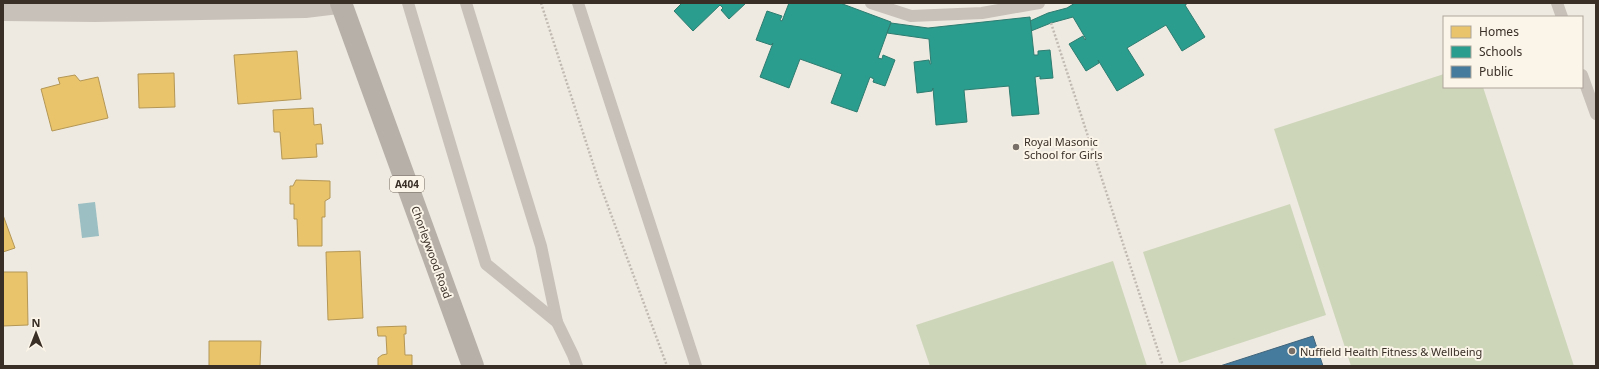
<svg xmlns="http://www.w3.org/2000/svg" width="1599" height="369" viewBox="0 0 1599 369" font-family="'Noto Sans',sans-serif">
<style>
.green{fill:#ced6ba}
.water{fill:#9bbfc2}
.homes{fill:#e9c46a;stroke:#b49756}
.schools{fill:#2a9d8f;stroke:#2e7c70}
.public{fill:#457b9d;stroke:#41647a}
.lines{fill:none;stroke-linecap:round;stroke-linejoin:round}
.path{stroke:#c1bab2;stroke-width:2.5;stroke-dasharray:2 2;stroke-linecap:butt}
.service{stroke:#c8c1ba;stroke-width:12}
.minor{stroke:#c8c1ba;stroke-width:22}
.primary{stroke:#b7b0a9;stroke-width:22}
.poi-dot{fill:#787068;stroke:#fbf4e8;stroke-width:1.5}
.labels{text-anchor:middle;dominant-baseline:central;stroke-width:4;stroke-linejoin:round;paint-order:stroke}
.shield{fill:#fbf4e8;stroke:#736a61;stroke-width:1}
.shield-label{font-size:10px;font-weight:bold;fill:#392f27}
.poi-label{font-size:11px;fill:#392f27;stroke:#fbf4e8;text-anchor:start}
.street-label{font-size:11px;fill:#392f27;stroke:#fbf4e8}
</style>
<rect width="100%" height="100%" fill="#eeeae1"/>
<g class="green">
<path d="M1444,74V87H1483L1574,366H1351L1274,129Z"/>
<path d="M1290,204L1326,315L1179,363L1143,252Z"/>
<path d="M1113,261L1147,366H930L916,325Z"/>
</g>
<path class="water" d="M95,202L99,236L82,238L78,204Z"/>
<g class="homes">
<path d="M297,51L301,99L238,104L234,55Z"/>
<path d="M174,73L175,107L139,108L138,74Z"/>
<path d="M75,75L80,81L98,77L108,118L52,131L41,89L60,84L58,78Z"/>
<path d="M313,108L314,125L321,124L323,144H316L317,157L282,159L280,132H274L273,110Z"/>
<path d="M296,180L330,181V198L325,201V217H322V246H298L297,219H294V204H290V186H293Z"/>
<path d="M3,215L15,248L3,252Z"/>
<path d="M360,251L363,318L328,320L326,252Z"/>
<path d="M3,272H27L28,325L3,326Z"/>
<path d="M406,326V334H404L405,355H412V366H378V358L382,355L387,354L386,336H378L377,327Z"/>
<path d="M209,341H261L260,366H209Z"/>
</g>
<g class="schools">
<path d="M682,3H746L729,19L721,10L723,8L720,5L693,31L674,11Z"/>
<path d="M789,3H840L891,22L878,58L882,59L883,55L895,60L885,86L873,82L874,79L870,77L857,112L831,103L842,74L800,59L789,88L760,77L773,43L771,45L756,40L767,11L782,16L780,20L782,21Z"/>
<path d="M1075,3H1188L1185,5L1205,37L1182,51L1166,25L1127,48L1144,75L1117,91L1098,60L1099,63L1086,71L1069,44L1083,36L1085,40L1086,39L1073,17L1051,23L1031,31L1030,21L1048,13L1067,8Z"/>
<path d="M1030,17L1034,55H1038V51L1050,50L1053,78L1040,79V76L1035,77L1039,114L1012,116L1009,86L964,90L967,122L936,125L933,88L932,91L917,93L914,62L929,60L930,64H931L929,39L887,33L891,23L928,28Z"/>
</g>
<path class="public" d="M1313,336L1323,366H1220Z"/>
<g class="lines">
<g class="path">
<path d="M541,3L598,179L667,366"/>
<path d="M1051,23L1163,366"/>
</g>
<g class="service">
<path d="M408,3L486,264L557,322"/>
<path d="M466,3L541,246L557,322L573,355L577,366"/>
<path d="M578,3L696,366"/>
<path d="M871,3L911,16L982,13L1039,3"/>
<path d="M1557,3L1562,17"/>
<path d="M1582,75L1596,114"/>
</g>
<path class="minor" d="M3,10L95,11L305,7L338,3"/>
<path class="primary" d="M341,3L473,366"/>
</g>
<g class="poi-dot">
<circle cx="1016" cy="147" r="4"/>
<circle cx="1292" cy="351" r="4"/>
</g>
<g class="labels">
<rect class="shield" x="390" y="176" width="34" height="16" rx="3"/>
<g class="shield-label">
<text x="407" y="184">A404</text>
</g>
<g class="poi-label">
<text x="1024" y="141">Royal Masonic<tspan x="1024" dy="13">School for Girls</tspan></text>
<text x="1300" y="351">Nuffield Health Fitness &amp; Wellbeing</text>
</g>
<g class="street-label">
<text transform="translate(432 252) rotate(70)">Chorleywood Road</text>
</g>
</g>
<rect width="1599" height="369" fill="none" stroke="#392f27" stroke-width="8"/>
<rect x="1443" y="16" width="140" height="72" fill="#fbf4e8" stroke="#ada59b"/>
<rect x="1451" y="26" width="20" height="12" fill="#e9c46a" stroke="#ada59b"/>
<text x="1479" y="36" font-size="12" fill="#392f27">Homes</text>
<rect x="1451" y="46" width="20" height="12" fill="#2a9d8f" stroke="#ada59b"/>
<text x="1479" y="56" font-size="12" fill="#392f27">Schools</text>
<rect x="1451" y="66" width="20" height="12" fill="#457b9d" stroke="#ada59b"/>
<text x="1479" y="76" font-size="12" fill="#392f27">Public</text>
<g transform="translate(36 333)" stroke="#fbf4e8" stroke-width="3" paint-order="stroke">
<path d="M0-3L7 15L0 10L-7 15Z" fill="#392f27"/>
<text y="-6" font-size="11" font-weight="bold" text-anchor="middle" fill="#392f27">N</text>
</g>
</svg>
